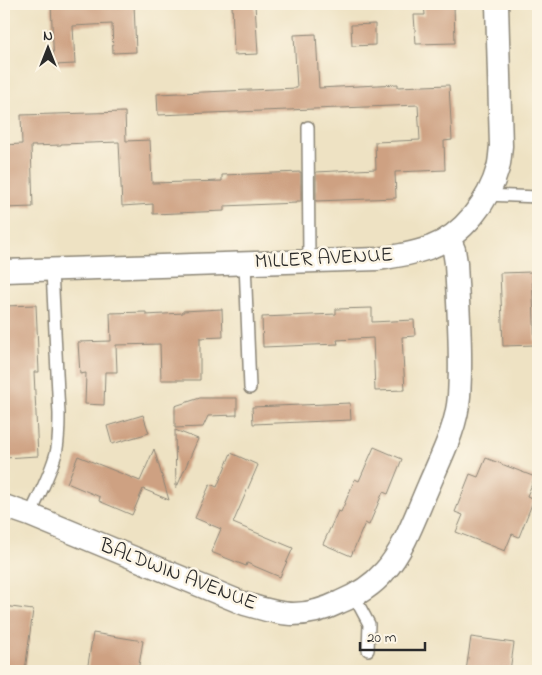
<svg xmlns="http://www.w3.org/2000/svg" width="542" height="675" viewBox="0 0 542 675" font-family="'Indie Flower',sans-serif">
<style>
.building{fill:#cea182}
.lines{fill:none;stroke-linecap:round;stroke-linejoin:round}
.service-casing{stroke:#8c8677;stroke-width:14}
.minor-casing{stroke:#8c8677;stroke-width:25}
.service{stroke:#fff;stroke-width:11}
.minor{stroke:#fff;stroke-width:22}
.labels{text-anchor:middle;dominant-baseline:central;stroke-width:5;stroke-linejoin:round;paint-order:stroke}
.street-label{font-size:21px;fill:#2b2b2b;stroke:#fcf5e5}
</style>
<rect width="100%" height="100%" fill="#fcf5e5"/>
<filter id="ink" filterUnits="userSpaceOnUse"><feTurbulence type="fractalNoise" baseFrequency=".02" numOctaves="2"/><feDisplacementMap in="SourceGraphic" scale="10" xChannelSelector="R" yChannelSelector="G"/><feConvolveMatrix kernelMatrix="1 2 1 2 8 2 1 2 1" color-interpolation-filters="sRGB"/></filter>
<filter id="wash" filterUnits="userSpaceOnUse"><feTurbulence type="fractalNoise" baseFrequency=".0096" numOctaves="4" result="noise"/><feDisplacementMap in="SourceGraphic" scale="20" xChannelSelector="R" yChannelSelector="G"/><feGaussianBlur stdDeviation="1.12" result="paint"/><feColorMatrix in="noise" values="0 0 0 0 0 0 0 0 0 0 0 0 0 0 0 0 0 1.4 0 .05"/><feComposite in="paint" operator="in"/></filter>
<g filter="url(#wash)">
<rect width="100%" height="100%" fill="#eee2c3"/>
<g id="blocks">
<g class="building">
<path d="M51,4H134L136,52L113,53L112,24L73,26L75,64L54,65Z"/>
<path d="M232,4H255L258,54L234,55Z"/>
<path d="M424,4H454L455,43L416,44L414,15H425Z"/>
<path d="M375,24V45L352,46L351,25Z"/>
<path d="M316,34L319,88L398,84V87L449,85L452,140L444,141L445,170L395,172L396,198L316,201V172L376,169L375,142L420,140L418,105L158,115L157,94L297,88L294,35Z"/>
<path d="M125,112L126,141L150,140L152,183L222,181V175L301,172V201H296V203L224,206V211L153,214V204L122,206L119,142L61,144V145L31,146L33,207L4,208V145L22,144L21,115Z"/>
<path d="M532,272L535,345L503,346L500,273Z"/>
<path d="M36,305L39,372H34L38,456L4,458V306Z"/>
<path d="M372,308V322L414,320L415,336L402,337L405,390L375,391L373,338L337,340L338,344L263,347L262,317L336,314V309Z"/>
<path d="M222,309L223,337L200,338V380H161L160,344L116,345L117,372H105L104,405L85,404L86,373L80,374L78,342L111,341L110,313L146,312V315L183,313V311Z"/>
<path d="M200,398H237V415L208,416L203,427L175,428V406Z"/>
<path d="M350,403L351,420L253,424L252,407Z"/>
<path d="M143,415L149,433L112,444L107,426Z"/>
<path d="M175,430L198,439L176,489Z"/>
<path d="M374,447L402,459L388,494L383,492L369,525L365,523L351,556L323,544L338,511L341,512L355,479L359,481Z"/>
<path d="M154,449L169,500L143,489L132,515L99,501L100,497L67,483L78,456L140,481Z"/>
<path d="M231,453L258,465L233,523L293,548L280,577L247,563L246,566L211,552L221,529L195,518L210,484L217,487Z"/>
<path d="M486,458L535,477L527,496L534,499L519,537L512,534L505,551L456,532L463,515L455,512L470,474L478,477Z"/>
<path d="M4,606L33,610L25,671H4Z"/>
<path d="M93,633L143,641L138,671H87Z"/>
<path d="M471,637L514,643L510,671H466Z"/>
</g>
</g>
</g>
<g filter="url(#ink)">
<use href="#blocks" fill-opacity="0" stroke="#8c8677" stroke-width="1"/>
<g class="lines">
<g class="service-casing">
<g id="service">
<path d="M308,127L309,261"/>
<path d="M486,195L538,197"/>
<path d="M245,263L250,388"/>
<path d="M30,515C39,495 50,475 56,453C59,441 59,427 59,414L52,270"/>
<path d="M354,596L369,624L368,650"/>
</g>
</g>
<g class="minor-casing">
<g id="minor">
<path d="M4,271L378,259C396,256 414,254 431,247C463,235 489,201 498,168C500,161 500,153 501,146L497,4"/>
<path d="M4,506L30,515L245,604C260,608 277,614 293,614C310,614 326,609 340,602C357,595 372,586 384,572C404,551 417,512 429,485C441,457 457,427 459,396C462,353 458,306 456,263L454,250L449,238"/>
</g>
</g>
<use href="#service" class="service"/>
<use href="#minor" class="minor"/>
</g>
</g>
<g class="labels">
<g class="street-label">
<text transform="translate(324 259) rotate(-3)">MILLER AVENUE</text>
<text transform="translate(178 575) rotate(21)">BALDWIN AVENUE</text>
</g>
</g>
<rect width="542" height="675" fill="none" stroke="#fcf5e5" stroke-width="20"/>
<g transform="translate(48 48)" stroke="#fcf5e5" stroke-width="4" paint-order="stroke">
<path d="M0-4L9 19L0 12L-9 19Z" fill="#2b2b2b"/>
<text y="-8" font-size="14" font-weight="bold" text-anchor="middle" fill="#2b2b2b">N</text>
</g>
<path d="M360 642v8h65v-8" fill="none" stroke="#2b2b2b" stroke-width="2.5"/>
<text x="367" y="642" font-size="15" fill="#2b2b2b" stroke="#fcf5e5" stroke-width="4" paint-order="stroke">20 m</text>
</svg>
